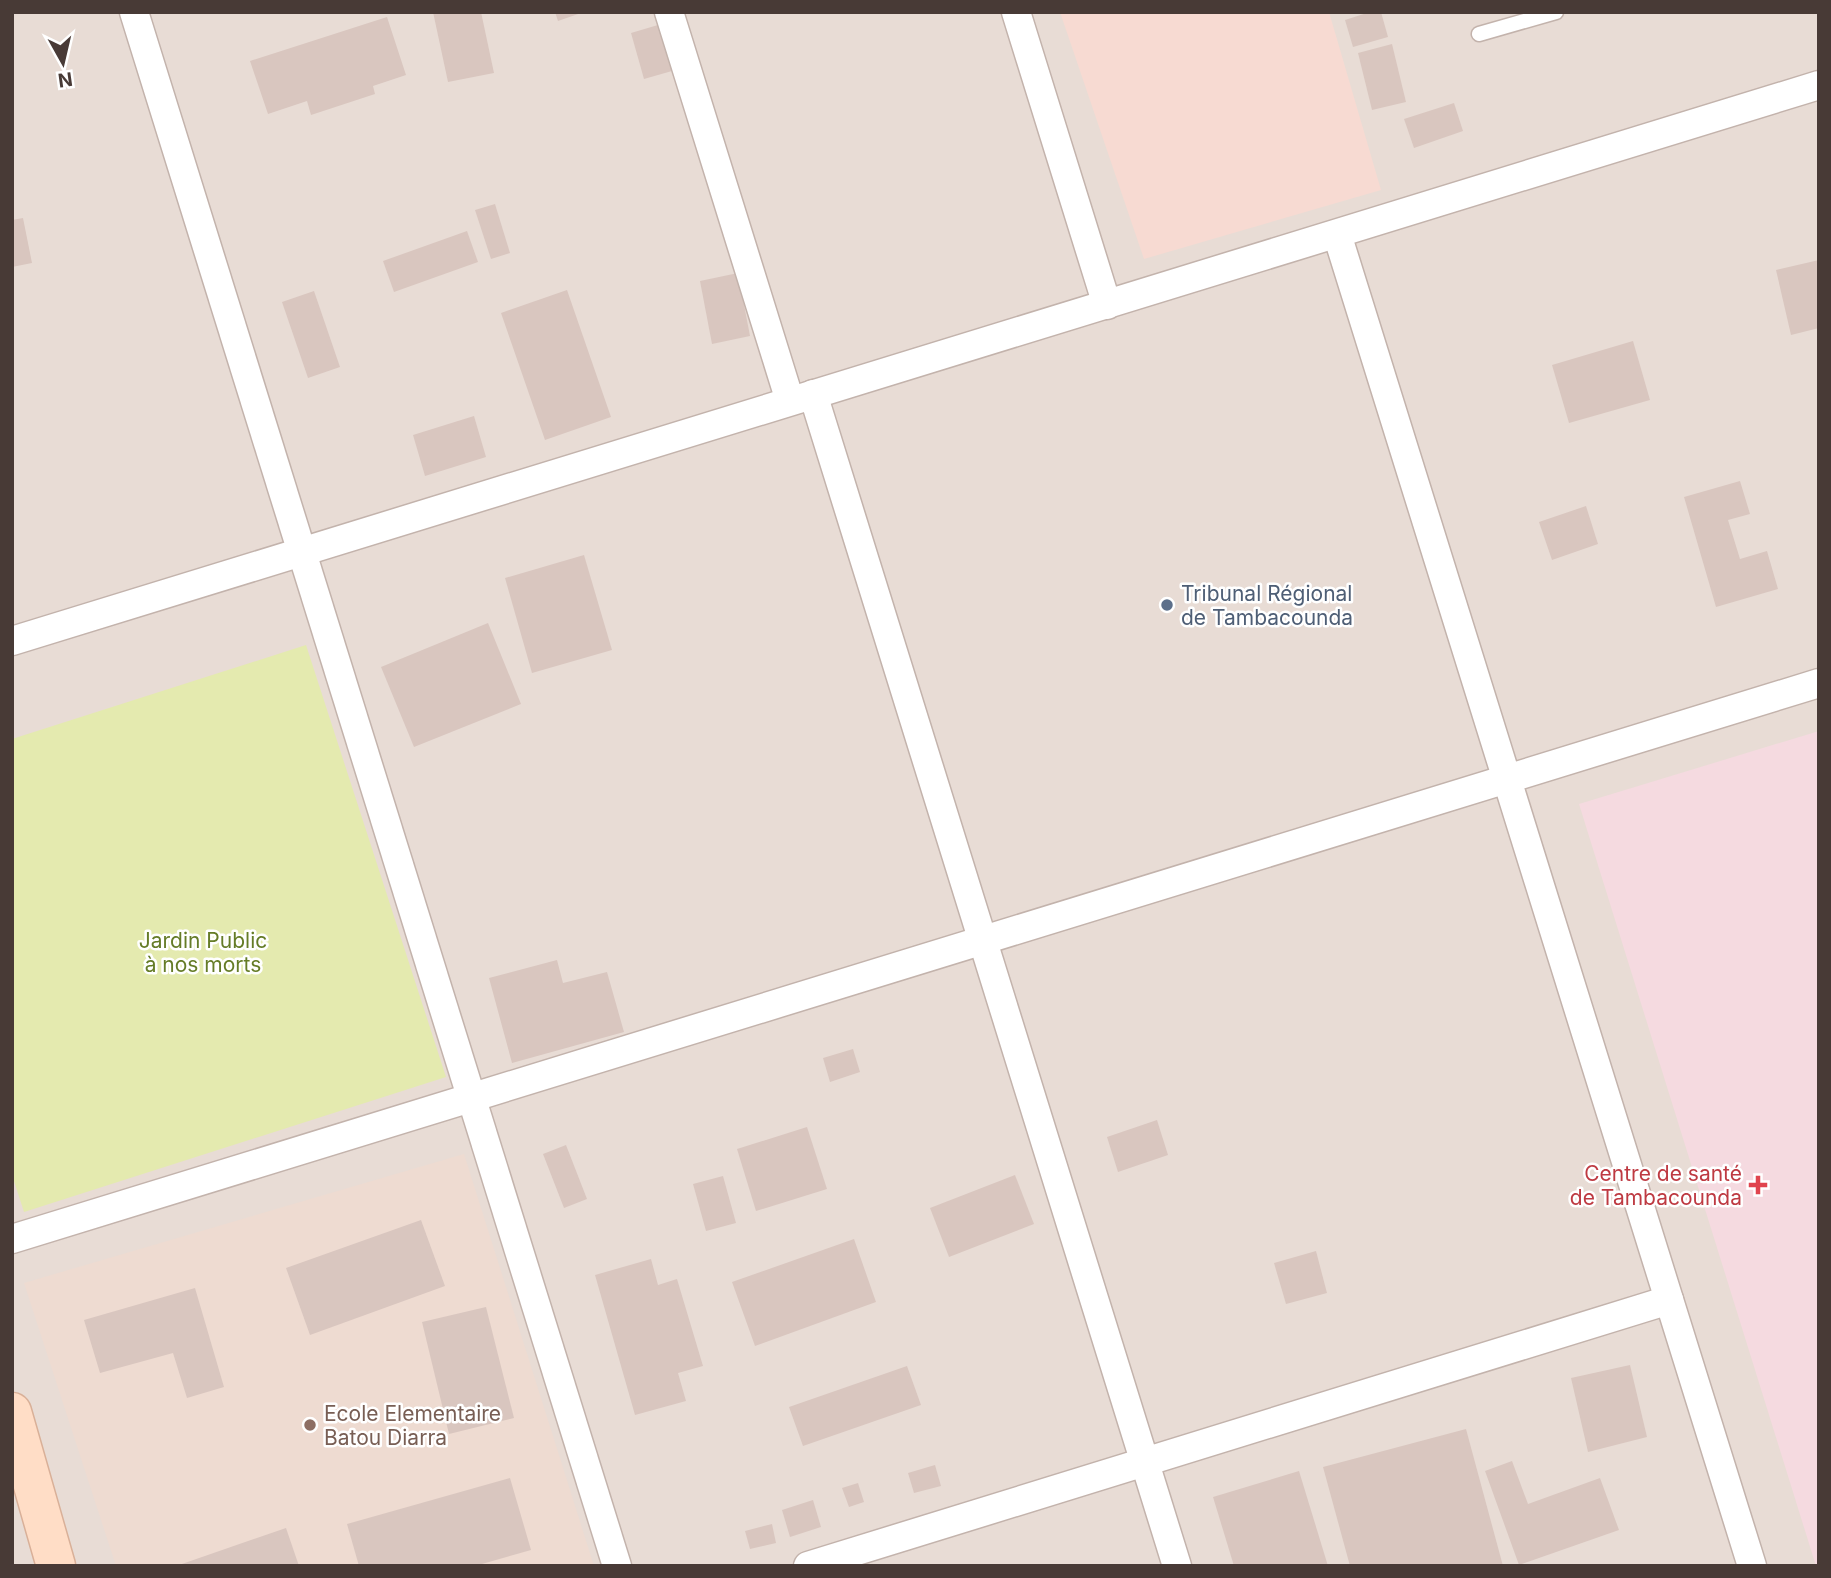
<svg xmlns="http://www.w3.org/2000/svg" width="1831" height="1578" viewBox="0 0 1831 1578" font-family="Inter,sans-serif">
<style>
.residential{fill:#e8dcd5}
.commercial{fill:#f7dad2}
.education{fill:#eedbd1}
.medical{fill:#f5dae0}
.green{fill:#e4eaaf}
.building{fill:#d9c6bf}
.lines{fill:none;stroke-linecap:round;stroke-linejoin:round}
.lane-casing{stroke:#c3b3ac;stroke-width:17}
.street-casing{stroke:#c3b3ac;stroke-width:31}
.secondary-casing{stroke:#d9b098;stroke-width:41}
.lane{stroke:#fff;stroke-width:14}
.street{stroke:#fff;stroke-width:28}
.secondary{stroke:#ffddc6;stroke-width:38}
.service-dot{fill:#5c6f8a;stroke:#fff;stroke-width:2.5}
.health-dot{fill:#e0444e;stroke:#fff;stroke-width:2.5}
.education-dot{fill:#8d6e63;stroke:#fff;stroke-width:2.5}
.labels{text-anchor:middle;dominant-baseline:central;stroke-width:5;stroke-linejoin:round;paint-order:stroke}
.service-label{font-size:21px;fill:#4e5e75;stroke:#fff;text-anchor:start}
.park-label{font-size:21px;fill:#657c27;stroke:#fff}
.health-label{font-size:21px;fill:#be3a42;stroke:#fff;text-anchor:end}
.education-label{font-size:21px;fill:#785e54;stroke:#fff;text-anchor:start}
</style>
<rect width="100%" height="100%" fill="#f4ece7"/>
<rect class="residential" x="12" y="12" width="1807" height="1554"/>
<path class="commercial" d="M1060,12H1329L1381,190L1144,259Z"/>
<path class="education" d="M464,1154L594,1566H116L24,1283Z"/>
<path class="medical" d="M1819,731V1566H1816L1579,804Z"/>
<path class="green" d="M306,645L446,1077L24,1212L12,1175V739Z"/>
<g class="building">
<path d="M433,12H481L494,73L448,82Z"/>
<path d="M555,12H581V13L558,21Z"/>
<path d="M1370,12H1381L1388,37L1353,47L1345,20Z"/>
<path d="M387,17L406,75L373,86L375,94L311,115L307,101L268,114L250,61Z"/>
<path d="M658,25L672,71L644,79L631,33Z"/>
<path d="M1392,44L1406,102L1372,110L1358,53Z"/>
<path d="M1454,103L1463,131L1414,148L1404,119Z"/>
<path d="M495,204L510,253L491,259L475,210Z"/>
<path d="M23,218L32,263L12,267V220Z"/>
<path d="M467,231L478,262L394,292L383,261Z"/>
<path d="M1819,260V328L1791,335L1776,270Z"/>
<path d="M738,273L750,336L712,344L700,281Z"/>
<path d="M567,290L611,417L545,440L501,313Z"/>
<path d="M314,291L340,367L308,378L282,302Z"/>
<path d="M1633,341L1650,400L1569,423L1552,365Z"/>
<path d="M474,416L486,457L425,476L413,435Z"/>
<path d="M1740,481L1750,514L1728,520L1740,559L1767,551L1778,589L1716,607L1684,497Z"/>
<path d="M1586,506L1598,544L1552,560L1539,522Z"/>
<path d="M584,555L612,650L532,673L505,578Z"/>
<path d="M488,623L521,704L414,747L381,667Z"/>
<path d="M557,960L563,983L607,972L624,1032L512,1063L489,978Z"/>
<path d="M853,1049L860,1072L830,1082L823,1058Z"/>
<path d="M1157,1120L1168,1155L1118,1172L1107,1137Z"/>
<path d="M807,1127L827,1189L756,1211L737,1149Z"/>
<path d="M566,1145L587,1199L564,1208L543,1154Z"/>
<path d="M1015,1175L1034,1224L949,1257L930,1208Z"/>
<path d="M723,1176L736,1223L706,1231L693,1184Z"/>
<path d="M421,1220L445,1286L310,1335L286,1268Z"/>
<path d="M854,1239L876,1302L755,1346L732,1282Z"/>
<path d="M1316,1251L1327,1293L1286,1304L1274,1263Z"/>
<path d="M651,1259L658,1285L677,1279L703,1366L678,1373L686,1401L635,1415L595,1275Z"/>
<path d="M195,1288L224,1387L187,1398L173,1353L100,1373L84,1320Z"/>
<path d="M486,1307L514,1418L449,1434L422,1322Z"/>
<path d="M1630,1365L1647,1437L1588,1452L1571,1378Z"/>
<path d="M907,1366L921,1405L803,1446L789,1407Z"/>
<path d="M1466,1429L1503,1566H1350L1323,1467Z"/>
<path d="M1512,1461L1528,1504L1600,1478L1619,1530L1519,1565L1485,1471Z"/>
<path d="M935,1465L941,1486L914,1493L908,1473Z"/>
<path d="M1299,1471L1328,1566H1234L1213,1497Z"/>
<path d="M510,1478L531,1550L475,1566H359L347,1524Z"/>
<path d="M858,1483L864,1502L849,1507L842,1488Z"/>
<path d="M813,1500L821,1527L790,1537L782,1510Z"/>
<path d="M772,1524L776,1543L750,1549L745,1531Z"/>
<path d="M286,1528L299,1566H179V1565Z"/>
</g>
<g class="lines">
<g class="lane-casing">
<path id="lane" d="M1479,34L1556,12"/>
</g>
<g class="street-casing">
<g id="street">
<path d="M134,12L617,1566"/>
<path d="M669,12L790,401"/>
<path d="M1016,12L1107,305"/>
<path d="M1337,234L1752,1566"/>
<path d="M813,394L1177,1566"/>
<path d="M12,641L1819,85"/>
<path d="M12,1239L1819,683"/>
<path d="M808,1566L1669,1300"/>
</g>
</g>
<g class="secondary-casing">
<path id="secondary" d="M12,1412L56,1566"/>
</g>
<use href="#lane" class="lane"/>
<use href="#street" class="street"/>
<use href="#secondary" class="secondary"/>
</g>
<circle class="service-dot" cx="1167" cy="605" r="7"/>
<path class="health-dot" d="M1754.5 1174.5h7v7h7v7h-7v7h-7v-7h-7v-7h7z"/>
<circle class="education-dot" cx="310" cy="1425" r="7"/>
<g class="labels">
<g class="service-label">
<text x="1181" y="593">Tribunal Régional<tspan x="1181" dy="24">de Tambacounda</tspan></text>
</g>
<g class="park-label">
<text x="203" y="940">Jardin Public<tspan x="203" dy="24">à nos morts</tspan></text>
</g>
<g class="health-label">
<text x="1742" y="1173">Centre de santé<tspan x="1742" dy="24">de Tambacounda</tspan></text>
</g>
<g class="education-label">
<text x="324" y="1413">Ecole Elementaire<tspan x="324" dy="24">Batou Diarra</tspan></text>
</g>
</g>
<rect width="1831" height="1578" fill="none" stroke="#483a36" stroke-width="28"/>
<g transform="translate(63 63) rotate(172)" stroke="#ffffff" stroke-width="5" paint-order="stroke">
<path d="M0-5L12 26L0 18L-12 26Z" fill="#483a36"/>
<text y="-10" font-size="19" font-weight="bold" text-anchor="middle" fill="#483a36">N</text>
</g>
</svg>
